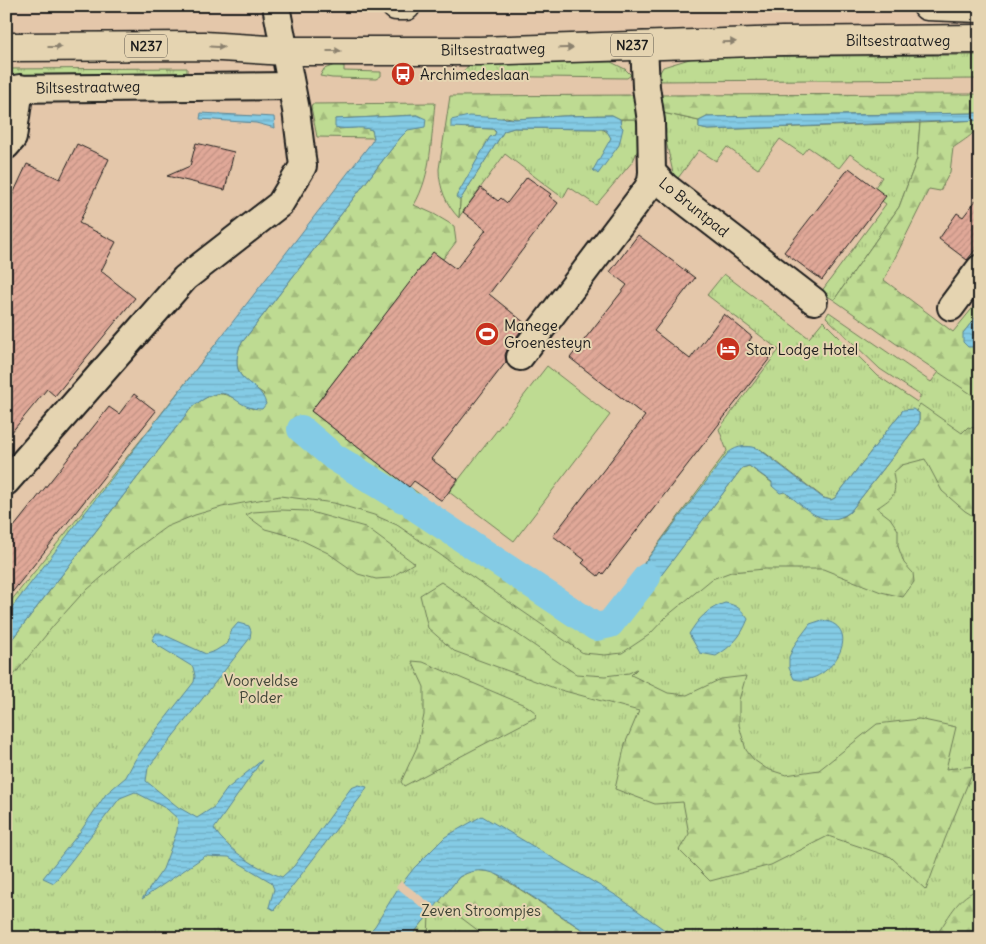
<svg xmlns="http://www.w3.org/2000/svg" width="986" height="944" viewBox="0 0 986 944" font-family="Delius,sans-serif">
<style>
.grass{fill:url(#grass-tufts);stroke:#6d7c57;fill-rule:evenodd}
.forest{fill:url(#forest-firs);stroke:#6d7c57}
.pitch{fill:#bedb92;stroke:#6d7c57}
.water{fill:url(#water-rules);stroke:#5a8595}
.pier{fill:#e4c7aa}
.lines{fill:none;stroke-linecap:round;stroke-linejoin:round}
.canal{stroke:#84cbe5;stroke-width:28}
.building{fill:url(#building-hatch);stroke:#1c1c1c}
.minor-casing{stroke:#1c1c1c;stroke-width:30}
.major-casing{stroke:#1c1c1c;stroke-width:31}
.minor{stroke:#e5d4b1;stroke-width:26}
.major{stroke:#e5d4b1;stroke-width:28}
.oneway{fill:#8b816e}
.labels{text-anchor:middle;dominant-baseline:central;stroke-width:4;stroke-linejoin:round;paint-order:stroke}
.shield{fill:#e5d4b1;stroke:#585349;stroke-width:1}
.shield-label{font-size:14px;font-weight:bold;fill:#1c1c1c}
.street-label{font-size:15px;fill:#1c1c1c;stroke:#e5d4b1}
.poi-label{font-size:15px;fill:#1c1c1c;stroke:#e5d4b1;text-anchor:start}
.park-label{font-size:15px;fill:#3c4234;stroke:#e5d4b1}
</style>
<defs>
<pattern id="grass-tufts" width="24" height="20" patternUnits="userSpaceOnUse" patternTransform="scale(1.25)"><rect width="24" height="20" fill="#bedb92"/><path d="M3 7l-1-3M5 7V3M7 7l1-3M15 17l-1-3M17 17v-4M19 17l1-3" fill="none" stroke="#a3bb7d"/></pattern>
<pattern id="forest-firs" width="22" height="20" patternUnits="userSpaceOnUse" patternTransform="scale(1.25)"><rect width="22" height="20" fill="#bedb92"/><path d="M5 1l3.5 6h-7zM16 11l3.5 6h-7z" fill="#a3bb7d"/></pattern>
<pattern id="water-rules" width="6" height="5" patternUnits="userSpaceOnUse" patternTransform="scale(1.25)"><rect width="6" height="5" fill="#84cbe5"/><path d="M0 2.5h6" fill="none" stroke="#71aec4"/></pattern>
<pattern id="building-hatch" width="6" height="6" patternUnits="userSpaceOnUse" patternTransform="scale(1.25)"><rect width="6" height="6" fill="#e0a898"/><path d="M-1 1l2-2M0 6l6-6M5 7l2-2" fill="none" stroke="#c09082"/></pattern>
</defs>
<rect width="100%" height="100%" fill="#e4c7aa"/>
<filter id="ink" filterUnits="userSpaceOnUse"><feTurbulence type="fractalNoise" baseFrequency=".02" numOctaves="2"/><feDisplacementMap in="SourceGraphic" scale="10" xChannelSelector="R" yChannelSelector="G"/><feConvolveMatrix kernelMatrix="1 2 1 2 8 2 1 2 1" color-interpolation-filters="sRGB"/></filter>
<g filter="url(#ink)">
<g class="grass">
<path d="M980,55V79L655,81L663,67L696,57Z"/>
<path d="M611,62L625,69L631,75L627,78L459,76L470,64Z"/>
<path d="M335,65L344,66V71L381,72V76L376,79L332,78L320,76L324,69Z"/>
<path d="M187,68V76L6,79V69Z"/>
<path d="M663,113L699,121V128L708,130L920,123L917,159L899,207L834,300L821,292L886,204L871,193L882,177L850,154L839,168L808,147L802,154L780,139L758,169L727,147L716,161L699,150L675,182L666,141Z"/>
<path d="M620,119H637L639,122V147L633,161L596,205L569,187L563,198L505,154L459,217L460,200L504,131L514,128L602,129L609,133L611,138L610,142L621,126Z"/>
<path d="M724,274L809,338L823,321L878,376L917,402L921,396L880,369L826,317L829,312L931,382L963,342L978,347L980,345V938H6V607L143,437L218,341L409,487L560,593L600,617L630,582L727,451L719,429L779,350L707,295ZM903,410L834,511L760,449L824,498L831,500L835,498Z"/>
</g>
<g class="forest">
<path d="M980,94V113L707,117L699,121L663,113L656,107L655,95Z"/>
<path d="M636,95L637,119H620L612,115L563,116L516,119L506,117L466,128L493,129L496,133L494,136L490,137L457,196L460,200L459,218C446,205 439,187 439,169L450,96Z"/>
<path d="M435,103C431,138 432,174 414,205L434,214L454,226L456,242L443,259L433,253L311,411C404,483 499,557 600,617L630,582L620,629L742,468L749,466L816,515L843,517L850,512L919,423V413L916,411L920,404L962,433L968,427C974,429 976,427 980,423V520L965,511L942,491L925,459L902,465L893,473C897,495 895,496 877,508L890,518L898,530V546L904,563L913,573L914,582L903,597L881,592L823,569H765L731,572L712,579L667,616L649,635L622,653L605,655L583,653L397,525L374,515L334,503L280,496L222,507L195,515L166,527L129,554L81,595L54,625L6,685V647L192,407C220,386 225,393 253,409L264,394C242,379 231,373 240,345L400,138L408,130L417,115L335,119L339,129L363,127L372,130L374,138L317,137L311,107L312,104Z"/>
<path d="M980,120C980,132 962,141 953,148L950,172L940,191L929,189L884,280L953,332L980,299V312L963,333L978,347L980,345V400L895,343L834,300L899,207L917,159L920,123Z"/>
<path d="M281,510L307,511L365,527L414,563L390,578L376,579L358,574L328,553L295,537L265,529L246,515L253,512Z"/>
<path d="M441,582L576,674L605,676L629,673L637,669L631,675L668,693L687,695L721,679L746,676L739,700V725L746,750L754,760L767,769L786,775L819,770L877,724L919,719L956,727L946,769L975,766L945,839L926,890L891,857L828,836L771,865L710,881L679,850L689,834L683,802L655,804L615,789L625,744L639,711L557,689L454,651L428,628L420,595Z"/>
<path d="M412,661L423,662L527,706L535,712L536,717L404,786L401,782L417,747L424,715V687Z"/>
<path d="M473,870L493,872L595,938H488L439,901L459,877Z"/>
<path d="M980,890V938H934C947,922 958,893 980,890Z"/>
<path d="M429,914L428,938H410Z"/>
</g>
<path class="pitch" d="M547,366L610,415L514,541L449,492Z"/>
<g class="water">
<path d="M201,113L274,117L275,128L256,123L200,119Z"/>
<path d="M980,113V120L708,130L699,128V121L707,117Z"/>
<path d="M417,115L426,119L425,127L408,130L400,138L240,345C227,387 259,377 266,404L262,409C228,409 234,375 192,407L6,647V615L371,143L374,138L372,130C358,125 348,131 335,127V119Z"/>
<path d="M612,115L620,119L621,126L623,128L619,145L598,174L593,170L611,138L606,130L602,129L514,128L504,131L460,200L456,197L490,137L494,136L496,132L493,129L451,127V120L469,116L516,119L563,116Z"/>
<path d="M980,312V345L978,347H968L963,342V333Z"/>
<path d="M913,409L919,413V423L850,512C824,531 806,508 785,492L780,493L772,486V482L749,466L742,468L620,630L630,582L728,453C738,445 748,445 759,449L823,498L831,500L835,498L903,410Z"/>
<path d="M725,603C737,605 741,609 748,619C741,637 732,646 716,656L700,653L689,634C698,619 708,608 725,603Z"/>
<path d="M822,620C868,627 828,689 794,679L789,668V657L795,644L810,624Z"/>
<path d="M238,623L249,626L251,631L250,638L148,768L146,781L178,807L197,818L214,807L227,789L262,760L214,829C229,851 256,868 282,877L294,866L351,788L359,785L367,787L363,794L274,910L269,907L274,889L271,882L229,857L205,856L142,899L163,869L177,831L178,819L167,809L135,792L120,798L54,883L43,878L80,832L106,794L126,777L135,760L157,729L194,682L195,676L193,667L157,645L152,640L156,633H160L206,654L215,651L228,643L230,632Z"/>
<path d="M482,816L617,896L676,938H595L504,878C488,869 475,868 459,877L410,938H364L375,926L397,890L414,868L445,837Z"/>
</g>
<path class="pier" d="M401,881L437,908L431,915L396,887Z"/>
<g class="lines">
<g class="canal">
<path d="M301,429L334,457L403,499"/>
<path d="M415,507L596,627L610,624L647,577"/>
</g>
</g>
<g class="building">
<path d="M196,143L234,152L225,190L167,176L190,166Z"/>
<path d="M77,144L109,159L79,223L116,242L101,271L135,298L55,396L47,389L6,439V209L27,164L60,179Z"/>
<path d="M849,168L886,196L822,280L784,252Z"/>
<path d="M527,177L551,194L549,196L558,203L489,294L526,324L508,348L505,355L506,362L431,459L458,479L442,501L414,481L409,487L311,411L433,252L456,269L486,230L463,212L481,188L498,201L501,198L507,203Z"/>
<path d="M980,195V244L967,260L939,239L957,213L963,217Z"/>
<path d="M638,235L695,278L654,331L690,359L724,314L752,337L749,341L770,358L603,574L601,572L598,576L582,563L585,560L553,536L645,416L570,358L627,285L610,272Z"/>
<path d="M134,394L156,411L6,600V537L109,407L119,414Z"/>
</g>
<g class="lines">
<g class="minor-casing">
<g id="minor">
<path d="M644,45L646,87L651,121L652,172L665,186L814,301"/>
<path d="M6,89L290,86"/>
<path d="M6,146L13,138L20,88"/>
<path d="M951,307L980,268"/>
<path d="M520,357L647,189L651,182L652,172"/>
<path d="M6,482L185,278L280,204L303,166L296,110L276,6"/>
</g>
</g>
<g class="major-casing">
<g id="major">
<path d="M396,6H406"/>
<path d="M927,6L980,8"/>
<path d="M6,47L204,46L285,51H479L782,41L980,39"/>
</g>
</g>
<use href="#minor" class="minor"/>
<use href="#major" class="major"/>
</g>
<defs><path id="oneway-solid" d="M-6-.8H1V-3.2L6.5 0L1 3.2V.8H-6Z" transform="scale(1.25)"/></defs>
<g class="oneway">
<use href="#oneway-solid" transform="translate(729 42) rotate(-2)"/>
<use href="#oneway-solid" transform="translate(55 47)"/>
<use href="#oneway-solid" transform="translate(217 47) rotate(4)"/>
<use href="#oneway-solid" transform="translate(566 48) rotate(-2)"/>
<use href="#oneway-solid" transform="translate(334 51)"/>
</g>
</g>
<defs>
<g id="bus-disc" transform="scale(1.25)"><circle r="9.5" fill="#c8321e" stroke="#e5d4b1"/><path d="M-5-6H5V4H4V6H2V4H-2V6H-4V4H-5ZM-3.5-4V0h7V-4ZM-3.5 1.2v1.5H-2V1.2ZM2 1.2v1.5H3.5V1.2Z" fill="#fff"/></g>
<g id="stadium-disc" transform="scale(1.25)"><circle r="9.5" fill="#c8321e" stroke="#e5d4b1"/><path d="M0-5a6.5 5 0 1 0 0 10a6.5 5 0 1 0 0-10ZM-3.5-1.8h7v3.6h-7Z" fill="#fff"/></g>
<g id="hotel-disc" transform="scale(1.25)"><circle r="9.5" fill="#c8321e" stroke="#e5d4b1"/><path d="M-6-4.5h1.5V1H6V5H4.5V3h-9V5H-6ZM-4 0a1.8 1.8 0 1 1 3.6 0ZM.5 0V-2.5h3Q6-2.5 6 0Z" fill="#fff"/></g>
</defs>
<g fill-rule="evenodd">
<use href="#bus-disc" x="403" y="74"/>
<use href="#stadium-disc" x="487" y="334"/>
<use href="#hotel-disc" x="728" y="349"/>
</g>
<g class="labels">
<g class="shield">
<rect x="611" y="33.5" width="42" height="23" rx="4"/>
<rect x="125" y="34.5" width="42" height="23" rx="4"/>
</g>
<g class="shield-label">
<text x="632" y="45">N237</text>
<text x="146" y="46">N237</text>
</g>
<g class="street-label">
<text x="898" y="40">Biltsestraatweg</text>
<text transform="translate(493 49) rotate(-1)">Biltsestraatweg</text>
<text transform="translate(88 87) rotate(-1)">Biltsestraatweg</text>
<text transform="translate(694 207) rotate(39)">Lo Bruntpad</text>
</g>
<g class="poi-label">
<text x="420" y="74">Archimedeslaan</text>
<text x="504" y="325">Manege<tspan x="504" dy="17">Groenesteyn</tspan></text>
<text x="746" y="349">Star Lodge Hotel</text>
</g>
<g class="park-label">
<text x="261" y="680">Voorveldse<tspan x="261" dy="17">Polder</tspan></text>
<text x="481" y="910">Zeven Stroompjes</text>
</g>
</g>
<rect width="986" height="944" fill="none" stroke="#e5d4b1" stroke-width="25"/>
<rect x="12" y="12" width="961" height="919" fill="none" stroke="#1c1c1c" stroke-width="2" filter="url(#ink)"/>
</svg>
